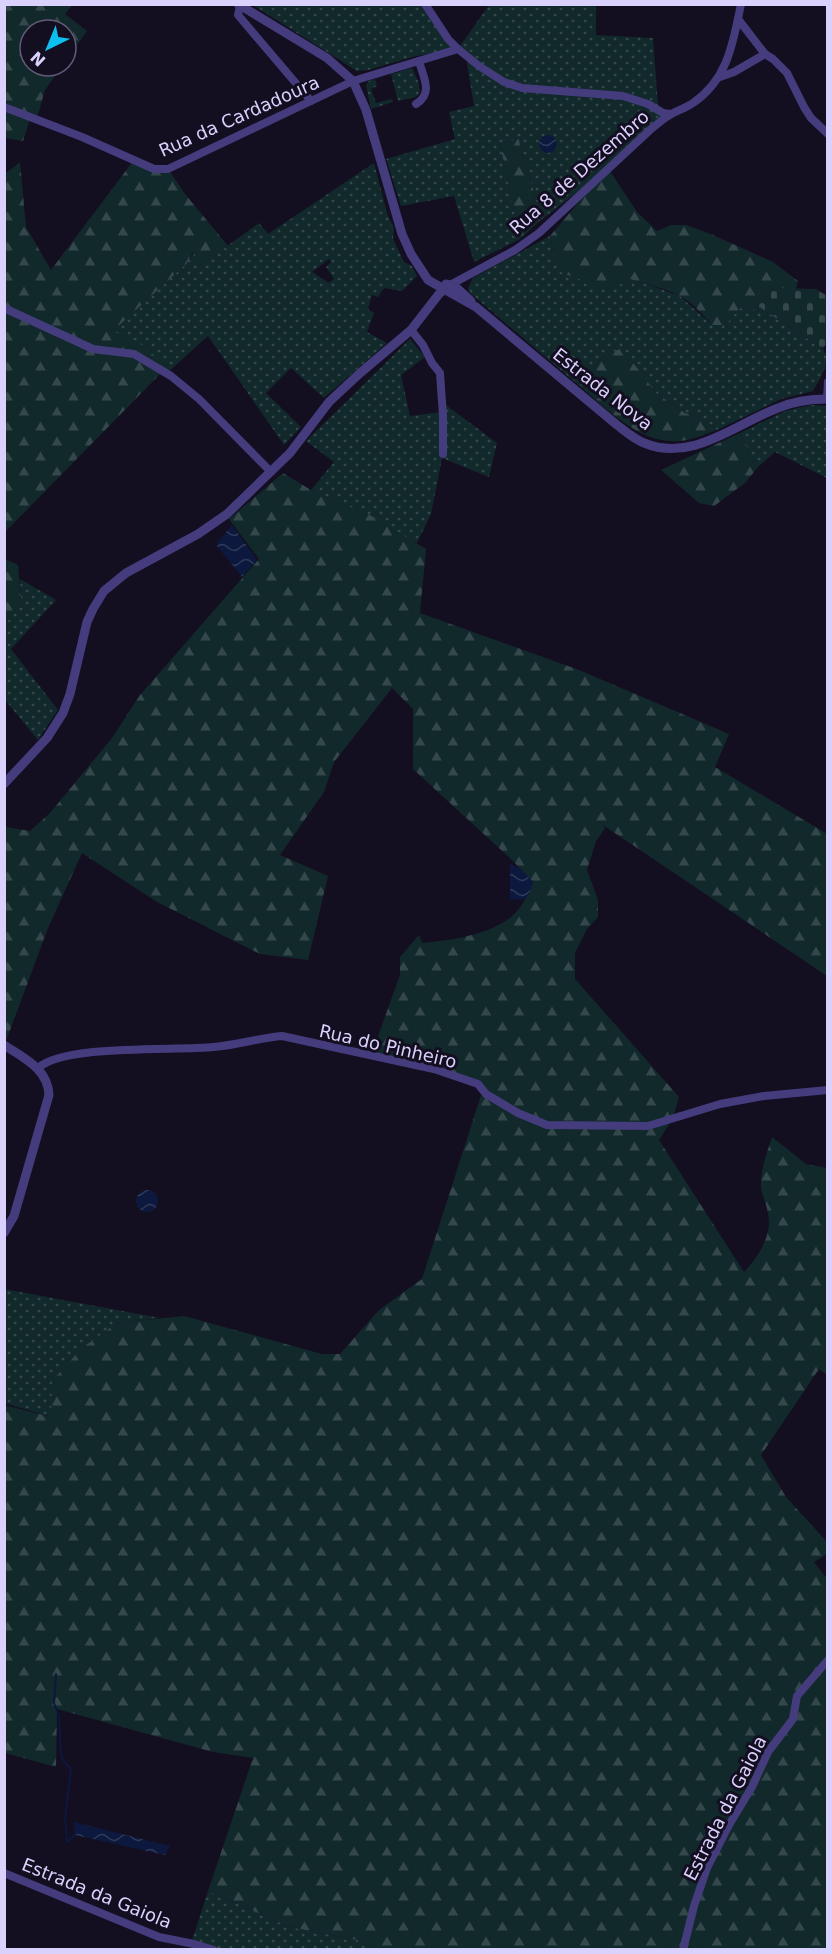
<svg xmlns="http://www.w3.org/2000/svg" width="832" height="1954" viewBox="0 0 832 1954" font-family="'DejaVu Sans',sans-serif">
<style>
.grass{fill:url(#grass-dots);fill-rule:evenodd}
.forest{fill:url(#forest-firs)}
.cemetery{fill:url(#cemetery-stones)}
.water{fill:url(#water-waves)}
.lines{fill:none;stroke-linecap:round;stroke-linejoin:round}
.stream{stroke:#0c183d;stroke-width:2}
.minor{stroke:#453c7e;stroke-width:8}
.tertiary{stroke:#453c7e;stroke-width:9}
.labels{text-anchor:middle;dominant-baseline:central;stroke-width:6;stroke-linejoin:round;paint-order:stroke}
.street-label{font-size:18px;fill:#dad1fd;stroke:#140e21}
</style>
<defs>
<pattern id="grass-dots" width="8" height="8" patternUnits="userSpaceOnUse" patternTransform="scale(1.5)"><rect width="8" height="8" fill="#12292b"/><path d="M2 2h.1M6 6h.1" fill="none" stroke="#34474b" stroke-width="1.8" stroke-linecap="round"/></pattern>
<pattern id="forest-firs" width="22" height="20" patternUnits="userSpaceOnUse" patternTransform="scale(1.5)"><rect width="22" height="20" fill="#12292b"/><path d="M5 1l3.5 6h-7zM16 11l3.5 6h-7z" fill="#34474b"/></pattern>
<pattern id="cemetery-stones" width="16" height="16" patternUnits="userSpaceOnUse" patternTransform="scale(1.5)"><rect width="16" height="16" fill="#12292b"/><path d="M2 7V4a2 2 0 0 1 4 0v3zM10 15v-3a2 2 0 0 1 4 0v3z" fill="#34474b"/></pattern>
<pattern id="water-waves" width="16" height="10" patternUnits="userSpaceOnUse" patternTransform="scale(1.5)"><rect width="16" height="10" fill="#0c183d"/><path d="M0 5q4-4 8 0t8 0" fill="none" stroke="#2f395a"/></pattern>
</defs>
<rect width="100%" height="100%" fill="#140e21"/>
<g class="grass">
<path d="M253,5H425L458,49L489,5H596V35L653,38L658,105L657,109L668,116L602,173L541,220L529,173L521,151L519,139L500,144L520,239L474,262L454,196L401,206L386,159L455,139L449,112L474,106L467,63V57L458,49L416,56L368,70L357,71Z"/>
<path d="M412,68L418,81L420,92L416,97L398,101L391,74Z"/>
<path d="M375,79L377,86L371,89L376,103L392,99L393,102L371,109L366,85L369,81Z"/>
<path d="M374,163L387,213L394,229L393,239L404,262L412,266L417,276L402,291L384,288L378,297L372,295L368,309L374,313L367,332L387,343L324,398L291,368L266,393L301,427L284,445L208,336L167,373L163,371L167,366L112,331L187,263L194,252L201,265L259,223L268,234ZM329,259L331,262L326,267L334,279L329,283L312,272Z"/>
<path d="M550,236L558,271L630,279L650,285L680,296L712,325L740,308L751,311L758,306L823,349C832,362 820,378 813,391L781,399L717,430L699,417L685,413L656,393L646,381L605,355L576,383L470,293L468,288L473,278Z"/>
<path d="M410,339L425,357L401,375L410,416L442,412V402L497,443L489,477L442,458L431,514L417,543L311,490L334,462L306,441Z"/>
<path d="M811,405L827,406V478L775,452L758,467L740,433L785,411Z"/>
<path d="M20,579L56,600L11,649L58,710L38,740L5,700L4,626L21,601Z"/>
<path d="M4,1289L160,1318L117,1323L51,1417L5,1403Z"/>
<path d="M208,1891L290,1927L367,1942L364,1950H189Z"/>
</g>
<g class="forest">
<path d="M4,5H72L65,14L87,31L66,60V30H30V66H62L45,90L37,118L31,116L23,141L5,138Z"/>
<path d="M519,139L521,151L529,173L541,220L520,239L500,144Z"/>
<path d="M134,160L168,169L185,194L228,246L201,265L193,252L187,263L113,331L144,346L167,367L5,532V174L20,162L26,227L51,270Z"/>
<path d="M608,168L637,212L657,231L671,225H686L713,235L773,262L798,281L796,289L774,288L758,306L751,311L740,308L726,325H712C703,315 693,303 680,296C666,288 646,284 630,279L609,291L558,271L550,236Z"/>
<path d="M620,349L634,364L656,393L685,413L699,417L717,430C708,433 697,438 687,440C642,449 607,408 576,383L605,355Z"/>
<path d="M740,433L758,467L745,483L714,506L699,503L661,470Z"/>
<path d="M283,473L311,490L370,515L426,549L420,613L579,670L729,734L715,767L827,834V976L603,825L605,828L596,841L587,870L598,900V917L587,929L575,953V979L679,1097L673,1118L659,1140L744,1272C758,1258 773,1234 768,1214C767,1204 762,1196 761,1187C760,1170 767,1153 772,1137L806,1164L827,1168V1375L819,1369L761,1455L786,1497L827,1542V1554L814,1562L828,1580L827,1949H364L367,1942L290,1927L208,1891L253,1758L213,1752L57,1709L56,1767L5,1753L4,1405L51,1417L52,1381L82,1348L117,1323L184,1316L322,1354H340L379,1310L422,1279L484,1086L371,1056L400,975V957L419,935L422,943C448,941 490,935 511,917C521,909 529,894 533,882L512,860L413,769V709L392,688L334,762L324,792L280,855L328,876L308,960L260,954L157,902L82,853L48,928L6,1041L5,1039V827L30,831L50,813L112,738L140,695L259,559L229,519Z"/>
<path d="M5,559L18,565L21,601L5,626Z"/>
</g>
<path class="cemetery" d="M774,288L816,289L827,296V342L823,349L758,306Z"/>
<g class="water">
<circle cx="548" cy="144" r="9"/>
<path d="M232,525L257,560L242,577L217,546V543Z"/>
<path d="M510,864L521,869L533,882L529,894L525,899L510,900Z"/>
<circle cx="147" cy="1201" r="11"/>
<path d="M74,1822L170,1846L165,1855L75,1835Z"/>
</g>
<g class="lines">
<path class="stream" d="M56,1674L54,1703L59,1717L61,1755L64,1762L71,1769L65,1818L67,1842L75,1835"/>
<g class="minor">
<path d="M425,4L448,39L458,49L479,66L504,82L522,88L623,96L648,104L663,113L671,114"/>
<path d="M240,6L238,15L311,101"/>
<path d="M738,19L765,54L773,59L787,73L804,107L811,118L828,134"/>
<path d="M720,77L734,72L765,54"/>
<path d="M416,104C434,93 423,77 419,61"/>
<path d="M4,107L82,137L154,169H168L353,81L458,49"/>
<path d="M450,285L515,250L539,233L650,130C656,125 662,120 668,116C676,111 686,108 693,103C728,79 733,43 741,4"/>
<path d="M4,308L93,349L134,354L171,376L199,399L271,472"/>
<path d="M411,330L423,345L432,363L440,373L443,416V454"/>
<path d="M827,399L828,382"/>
<path d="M38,1068C66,1044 173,1051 214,1047C237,1045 259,1038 282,1036L434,1069L478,1084L486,1094L518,1113L547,1125L648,1126L720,1104L764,1096L828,1090"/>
<path d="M4,1873L159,1937L194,1944L214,1950"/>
<path d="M683,1950L694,1906L707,1868L729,1825L752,1787L768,1752L793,1719L797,1696L828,1660"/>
</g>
<g class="tertiary">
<path d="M238,4L327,58L353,81L366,110L402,234L411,254L428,280L476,307L617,425C625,431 634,439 644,443C692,463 735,424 778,408C794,401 810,399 828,399"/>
<path d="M446,284L458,289L471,301"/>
<path d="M4,784L47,738L63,713L70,694L87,622L93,609L104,591L126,573L198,534L227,514L290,453L329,402L359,374L411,330L439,294L450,285"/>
<path d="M4,1045C24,1058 48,1069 49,1095L14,1216L4,1233"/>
</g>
</g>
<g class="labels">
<g class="street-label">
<text transform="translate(239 116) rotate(-24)">Rua da Cardadoura</text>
<text transform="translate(579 172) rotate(-41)">Rua 8 de Dezembro</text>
<text transform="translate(603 389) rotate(38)">Estrada Nova</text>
<text transform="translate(388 1046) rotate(13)">Rua do Pinheiro</text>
<text transform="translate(725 1808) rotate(-63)">Estrada da Gaiola</text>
<text transform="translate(97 1893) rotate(22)">Estrada da Gaiola</text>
</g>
</g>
<rect width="832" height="1954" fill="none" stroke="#dad1fd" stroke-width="12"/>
<g transform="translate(48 48) rotate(223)"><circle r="28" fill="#140e21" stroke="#635c79" stroke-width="1.5"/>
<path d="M0-4.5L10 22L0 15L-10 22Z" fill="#0bc0ef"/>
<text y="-9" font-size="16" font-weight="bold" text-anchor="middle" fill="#dad1fd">N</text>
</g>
</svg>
